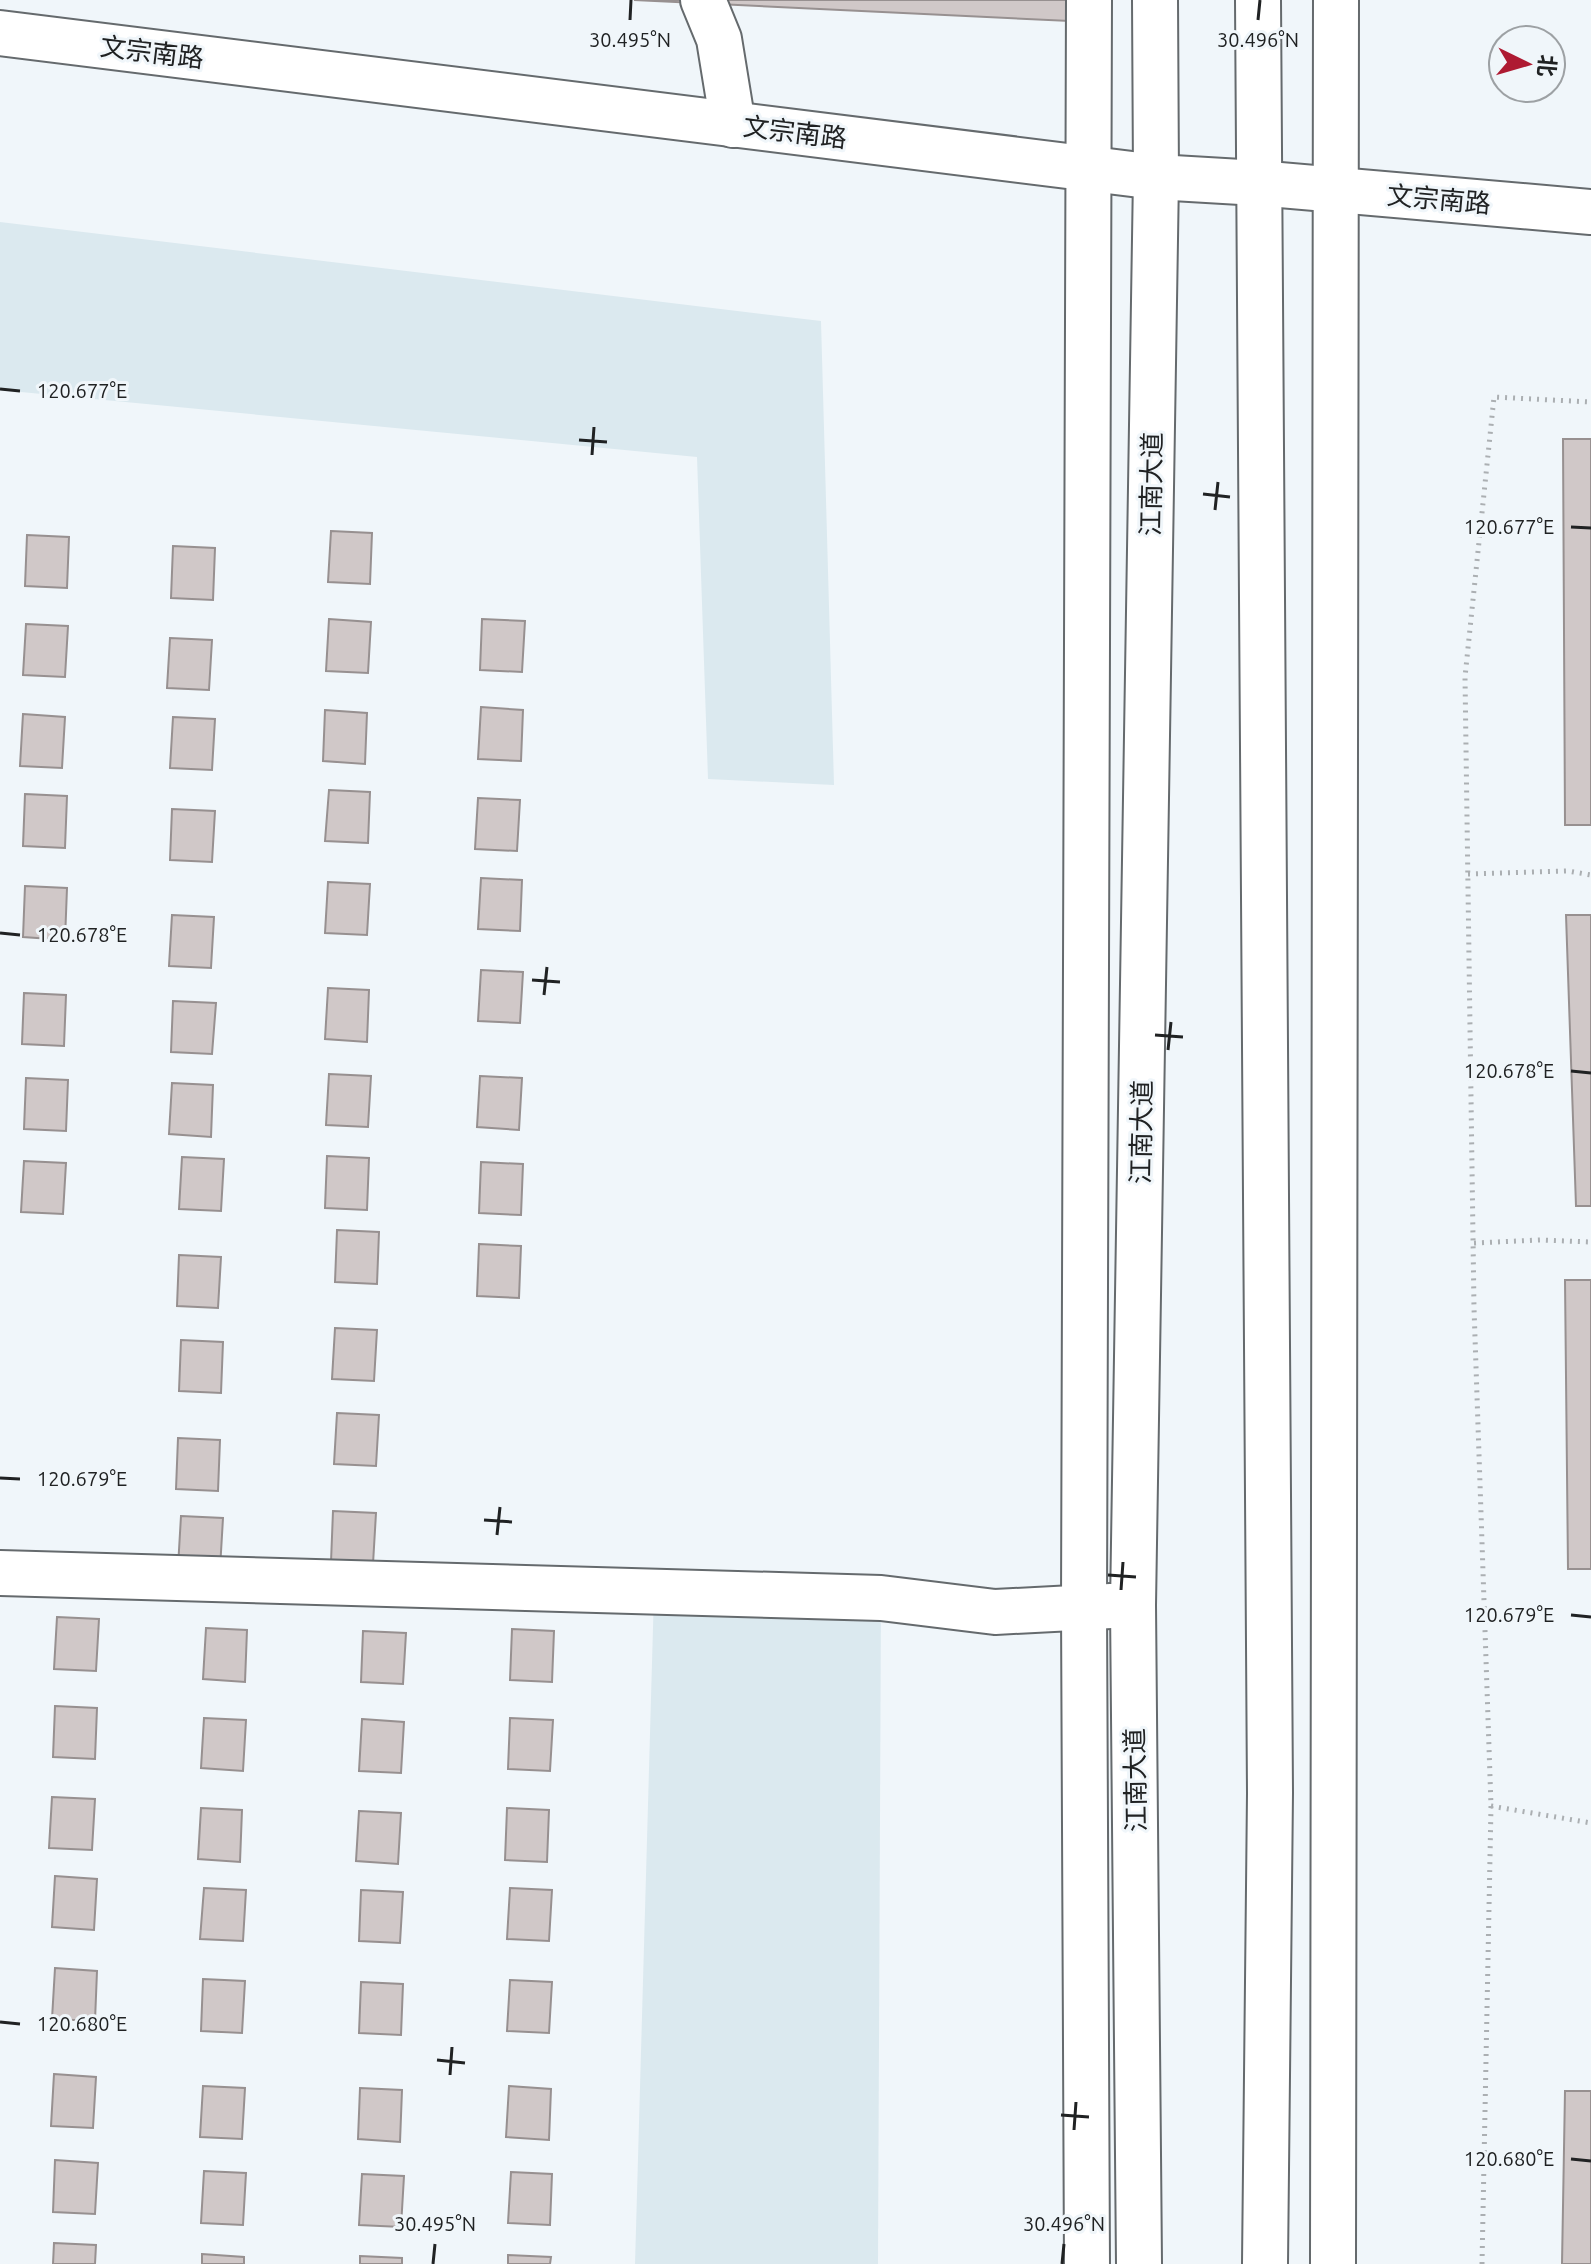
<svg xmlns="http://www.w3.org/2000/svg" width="1591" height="2264" viewBox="0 0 1591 2264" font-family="Ubuntu,'Noto Sans SC',sans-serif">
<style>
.built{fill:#dbe9ef}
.building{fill:#d0c8c8;stroke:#979090;stroke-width:2}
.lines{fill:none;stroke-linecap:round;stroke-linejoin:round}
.minor-casing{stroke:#656a6d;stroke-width:48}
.major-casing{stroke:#656a6d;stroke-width:48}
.highway-casing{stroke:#656a6d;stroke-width:48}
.path{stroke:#abafb2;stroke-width:5;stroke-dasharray:2 6;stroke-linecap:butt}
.minor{stroke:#fff;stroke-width:44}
.major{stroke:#fff;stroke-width:44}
.highway{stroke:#fff;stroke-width:44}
.ticks{fill:none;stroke:#202223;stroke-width:3}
.labels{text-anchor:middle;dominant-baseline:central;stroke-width:6;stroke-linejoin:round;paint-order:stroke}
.street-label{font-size:26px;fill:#202223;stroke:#f0f6fa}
.ticks-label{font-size:20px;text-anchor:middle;fill:#202223;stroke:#f0f6fa;stroke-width:6;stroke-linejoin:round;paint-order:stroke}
</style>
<rect width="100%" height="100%" fill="#f0f6fa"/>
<g class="built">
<path d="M0,222L821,321L834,785L708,779L697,457L0,390Z"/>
<path d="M654,1592L881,1598L878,2264H635Z"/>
</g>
<g class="building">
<path d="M634,0H1091V22Z"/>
<path d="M1563,439H1591V825H1565Z"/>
<path d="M331,531L372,533L370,584L328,582Z"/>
<path d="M27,535L69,537L67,588L25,586Z"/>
<path d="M173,546L215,548L213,600L171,598Z"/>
<path d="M329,619L371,622L368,673L326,671Z"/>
<path d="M482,619L525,621L522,672L480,670Z"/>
<path d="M26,624L68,626L65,677L23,675Z"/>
<path d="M170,638L212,640L209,690L167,688Z"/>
<path d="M481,707L523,710L521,761L478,759Z"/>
<path d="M325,710L367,713L365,764L323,761Z"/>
<path d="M23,714L65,717L62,768L20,766Z"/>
<path d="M173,717L215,719L212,770L170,768Z"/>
<path d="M329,790L370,792L368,843L325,841Z"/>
<path d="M25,794L67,796L65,848L23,846Z"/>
<path d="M478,798L520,800L517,851L475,849Z"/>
<path d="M172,809L215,811L212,862L170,860Z"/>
<path d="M481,878L522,880L520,931L478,929Z"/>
<path d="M328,882L370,884L367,935L325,933Z"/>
<path d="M25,886L67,888L65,940L23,937Z"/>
<path d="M172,915L214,917L211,968L169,966Z"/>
<path d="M1566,915H1591V1206H1576Z"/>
<path d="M481,970L523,972L520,1023L478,1021Z"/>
<path d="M328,988L369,990L367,1042L325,1039Z"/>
<path d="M24,993L66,995L64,1046L22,1044Z"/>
<path d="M173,1001L216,1003L212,1054L171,1052Z"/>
<path d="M329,1074L371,1076L368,1127L326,1125Z"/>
<path d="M480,1076L522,1078L519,1130L477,1127Z"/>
<path d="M26,1078L68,1080L66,1131L24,1129Z"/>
<path d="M172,1083L213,1085L211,1137L169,1134Z"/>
<path d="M327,1156L369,1158L367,1210L325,1208Z"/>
<path d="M182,1157L224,1159L221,1211L179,1209Z"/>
<path d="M24,1161L66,1163L63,1214L21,1212Z"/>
<path d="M481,1162L523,1164L521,1215L479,1213Z"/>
<path d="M337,1230L379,1232L377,1284L335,1282Z"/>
<path d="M479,1244L521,1246L519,1298L477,1296Z"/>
<path d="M179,1255L221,1257L218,1308L177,1306Z"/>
<path d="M1565,1280H1591V1569H1568Z"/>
<path d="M335,1328L377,1330L374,1381L332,1379Z"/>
<path d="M181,1340L223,1342L221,1393L179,1391Z"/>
<path d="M337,1413L379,1415L376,1466L334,1464Z"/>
<path d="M178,1438L220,1440L218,1491L176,1489Z"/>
<path d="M333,1511L376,1513L373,1564L331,1562Z"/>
<path d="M181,1516L223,1518L220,1569L178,1567Z"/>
<path d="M57,1617L99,1619L96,1671L54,1669Z"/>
<path d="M206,1628L247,1630L245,1682L203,1679Z"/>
<path d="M512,1629L554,1631L552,1682L510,1680Z"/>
<path d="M363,1631L406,1633L403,1684L361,1682Z"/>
<path d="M55,1706L97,1708L95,1759L53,1757Z"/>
<path d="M204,1718L246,1720L243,1771L201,1768Z"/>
<path d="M510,1718L553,1720L550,1771L508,1769Z"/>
<path d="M362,1719L404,1722L401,1773L359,1771Z"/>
<path d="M52,1797L95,1799L92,1850L49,1848Z"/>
<path d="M201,1808L242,1810L240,1862L198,1859Z"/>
<path d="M507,1808L549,1810L547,1862L505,1860Z"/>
<path d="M359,1811L401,1813L398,1864L356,1861Z"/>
<path d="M55,1876L97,1879L94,1930L52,1927Z"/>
<path d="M204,1888L246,1890L243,1941L200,1939Z"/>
<path d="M510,1888L552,1890L549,1941L507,1939Z"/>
<path d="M361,1890L403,1892L400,1943L359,1941Z"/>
<path d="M55,1968L97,1971L95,2021L52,2019Z"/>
<path d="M203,1979L245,1981L242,2033L201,2031Z"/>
<path d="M510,1980L552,1982L549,2033L507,2031Z"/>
<path d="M361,1982L403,1984L401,2035L359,2033Z"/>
<path d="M54,2074L96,2077L93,2128L51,2126Z"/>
<path d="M203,2086L245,2088L242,2139L200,2137Z"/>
<path d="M509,2086L551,2089L549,2140L506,2137Z"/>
<path d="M360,2088L402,2090L400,2142L358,2139Z"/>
<path d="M1565,2091H1591V2264H1562Z"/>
<path d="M55,2160L98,2163L95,2214L53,2212Z"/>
<path d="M204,2171L246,2173L243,2225L201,2223Z"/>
<path d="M511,2172L552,2174L550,2225L508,2223Z"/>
<path d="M362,2174L404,2176L401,2227L359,2225Z"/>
<path d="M54,2243L96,2245L95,2264H53Z"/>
<path d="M202,2254L244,2257V2264H202Z"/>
<path d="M508,2255L551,2257L550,2264H508Z"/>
<path d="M360,2256L402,2258V2264H360Z"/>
</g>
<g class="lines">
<g class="minor-casing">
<g id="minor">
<path d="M703,0L719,39L733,125"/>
<path d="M0,1573L881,1598L995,1612L1111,1606"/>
<path d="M1087,2264L1084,1607L1089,0"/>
<path d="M1333,2264L1336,0"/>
</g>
</g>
<g class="major-casing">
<path id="major" d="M0,33L1156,177L1258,183L1591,212"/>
</g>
<g class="highway-casing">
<g id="highway">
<path d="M1258,0L1270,1793L1265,2264"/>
<path d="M1139,2264L1133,1605L1156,177L1155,0"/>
</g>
</g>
<g class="path">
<path d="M1468,874L1568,871L1591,875"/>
<path d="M1474,1243L1540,1240L1591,1242"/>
<path d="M1491,1806L1591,1823"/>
<path d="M1482,2264L1491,1806L1474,1308L1465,677L1494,397L1591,402"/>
</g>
<use href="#minor" class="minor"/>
<use href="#major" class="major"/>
<use href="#highway" class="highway"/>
</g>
<path class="ticks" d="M630,20L631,0M1258,20L1260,0M0,389L20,391M579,440L607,442M592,455L594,427M1203,494L1230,497M1215,510L1218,482M1571,527L1591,528M0,933L20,935M532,980L560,982M544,995L547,967M1155,1035L1183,1037M1168,1050L1171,1022M1571,1071L1591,1073M0,1478L20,1479M484,1520L512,1522M497,1535L500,1507M1108,1575L1136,1577M1121,1590L1123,1562M1571,1615L1591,1617M0,2022L20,2024M437,2060L465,2063M450,2075L452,2047M1061,2115L1089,2117M1074,2130L1076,2102M1571,2159L1591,2161M433,2264L435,2244M1062,2264L1064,2244"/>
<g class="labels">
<g class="street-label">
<text transform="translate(152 52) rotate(7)">文宗南路</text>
<text transform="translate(795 132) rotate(7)">文宗南路</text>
<text transform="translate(1439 199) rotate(5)">文宗南路</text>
<text transform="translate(1151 484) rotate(-89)">江南大道</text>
<text transform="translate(1141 1132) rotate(-89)">江南大道</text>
<text transform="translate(1135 1780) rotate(-91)">江南大道</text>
</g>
</g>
<g class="ticks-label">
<text x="630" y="47">30.495°N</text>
<text x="1258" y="47">30.496°N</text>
<text x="82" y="398">120.677°E</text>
<text x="1509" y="534">120.677°E</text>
<text x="82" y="942">120.678°E</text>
<text x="1509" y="1078">120.678°E</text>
<text x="82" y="1486">120.679°E</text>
<text x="1509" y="1622">120.679°E</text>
<text x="82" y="2031">120.680°E</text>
<text x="1509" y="2166">120.680°E</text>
<text x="435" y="2231">30.495°N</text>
<text x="1064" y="2231">30.496°N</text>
</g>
<g transform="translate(1527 64) rotate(95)"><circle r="38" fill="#f0f6fa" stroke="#9da1a4" stroke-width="2"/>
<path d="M0-6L14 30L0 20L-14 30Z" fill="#ae1a32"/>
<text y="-12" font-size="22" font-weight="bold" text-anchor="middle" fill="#202223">北</text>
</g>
</svg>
